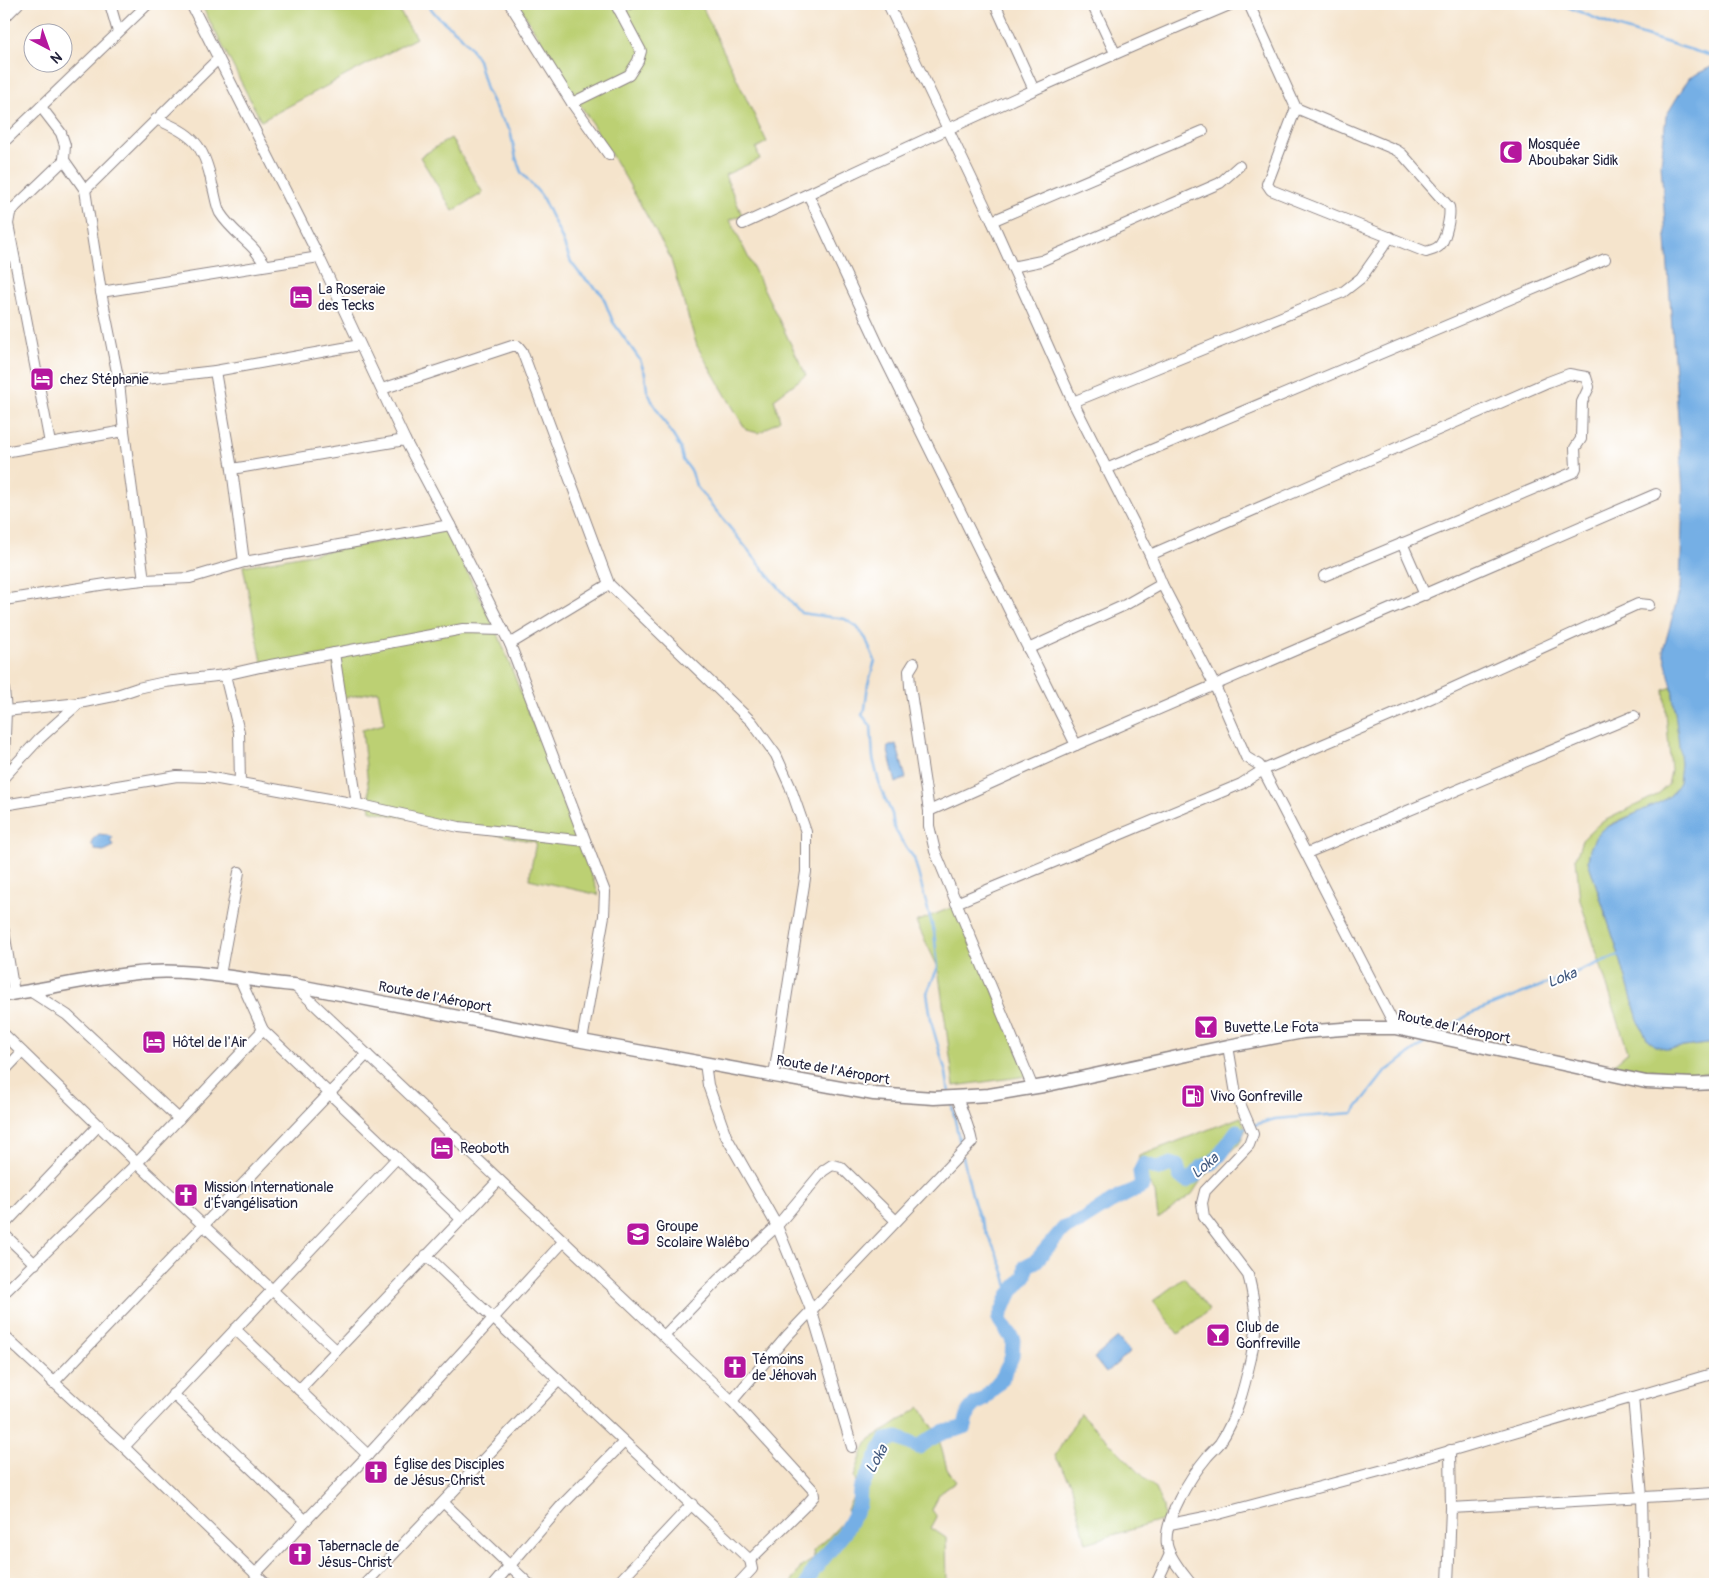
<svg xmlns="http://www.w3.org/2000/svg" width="1719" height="1588" viewBox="0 0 1719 1588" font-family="Pangolin,sans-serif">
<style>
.green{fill:#bcd073;stroke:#6f7957}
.water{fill:#75afe5;stroke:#4c6890}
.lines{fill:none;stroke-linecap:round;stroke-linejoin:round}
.stream{stroke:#75afe5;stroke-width:2.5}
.river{stroke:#75afe5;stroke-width:15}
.minor-casing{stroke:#8c8384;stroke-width:12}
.major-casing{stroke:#8c8384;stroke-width:15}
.minor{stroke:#fff;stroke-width:10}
.major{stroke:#fff;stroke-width:12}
.labels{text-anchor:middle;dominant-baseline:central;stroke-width:4;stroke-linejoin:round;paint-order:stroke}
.poi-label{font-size:14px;fill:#22223b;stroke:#fff;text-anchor:start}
.street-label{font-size:14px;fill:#22223b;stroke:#fff}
.water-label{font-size:15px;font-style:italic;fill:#435a7f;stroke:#fff}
</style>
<rect width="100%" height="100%" fill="#fff"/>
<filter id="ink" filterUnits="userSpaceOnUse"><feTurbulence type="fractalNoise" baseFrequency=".02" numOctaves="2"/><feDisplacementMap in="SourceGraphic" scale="10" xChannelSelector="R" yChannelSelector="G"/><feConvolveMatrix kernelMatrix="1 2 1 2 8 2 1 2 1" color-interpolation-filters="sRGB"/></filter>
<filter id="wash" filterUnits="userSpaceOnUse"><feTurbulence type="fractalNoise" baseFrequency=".0096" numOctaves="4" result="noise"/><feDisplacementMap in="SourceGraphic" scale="20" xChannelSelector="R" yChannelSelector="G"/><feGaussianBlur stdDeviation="1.12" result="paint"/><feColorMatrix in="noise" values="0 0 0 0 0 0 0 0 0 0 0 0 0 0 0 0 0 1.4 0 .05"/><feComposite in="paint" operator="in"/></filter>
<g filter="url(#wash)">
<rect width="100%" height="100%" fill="#f5e4cc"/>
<g class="green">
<path d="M201,4H395L416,38L261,121Z"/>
<path d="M518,4H701L767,142L756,148L760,159L725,175L742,215L730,220L806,375L774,399L780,420L759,433L746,430L697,346L670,257L625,177Z"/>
<path d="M451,138L483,193L453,211L420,157Z"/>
<path d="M446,530L499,636L599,895L529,879L536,842L371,811L362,730L384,724L378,691L339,699L333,660L264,672L243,566Z"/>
<path d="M1672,687C1674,708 1685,763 1679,782C1670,811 1615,813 1597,836C1591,843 1589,852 1588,861L1619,955L1639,1023L1648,1040L1668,1049L1715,1043V1073L1684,1074L1613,1065L1628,1052L1580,900L1576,858L1582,840L1600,823L1657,795L1668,785L1671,771L1664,690Z"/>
<path d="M958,905L1028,1076L954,1086L938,967L916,922Z"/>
<path d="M1241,1117L1246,1129L1239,1144L1224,1159L1203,1177L1192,1194L1158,1219L1155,1192L1137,1167L1139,1156Z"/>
<path d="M1184,1278L1209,1310L1178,1334L1153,1301Z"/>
<path d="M920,1407L938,1435L947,1469L956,1482L939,1494L932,1510L937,1517L931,1528L946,1538L947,1584H793L792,1582L801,1567L814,1559L813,1551L827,1539L849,1515L847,1510L858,1486L854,1477L863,1451L870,1439L889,1428Z"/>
<path d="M1080,1413L1154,1487L1163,1506L1164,1520L1086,1543L1071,1483L1055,1456Z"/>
</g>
<g class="water">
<path d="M1715,65V1043L1668,1049L1656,1046L1648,1040L1639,1023L1619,955L1588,861L1590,849L1596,836L1605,828L1658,803L1671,795L1679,782L1681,763L1672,687L1663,651L1680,589L1683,493L1661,164L1666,116L1689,78Z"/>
<path d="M896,744L906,778L896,783L887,747Z"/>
<path d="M99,834L107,835L113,837L110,841L114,846L104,851L95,850L92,845V840Z"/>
<path d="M1118,1338L1130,1352L1106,1373L1094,1358Z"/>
</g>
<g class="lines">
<g class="stream">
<path d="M427,4L438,17L460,35L470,47L478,60L486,89L500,117L510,130L516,158L521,172L541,195L560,234L571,262L580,274L602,294L613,322L640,360L645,374L647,390L653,403L680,447L683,460L692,472L696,486L770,577L801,613L845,619L857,627L866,639L875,661L868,684L865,709L862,715L871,726L873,758L880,787L892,814L894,827L901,840L914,858L934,932L938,967L927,993L932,1025L946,1073L949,1093"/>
<path d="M1564,4L1568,7L1616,27L1715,57"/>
<path d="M1440,1033L1470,1014L1622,954"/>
<path d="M951,1101L961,1149"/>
<path d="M1254,1125L1275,1119L1353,1113L1385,1072L1429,1040"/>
<path d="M1237,1131L1248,1127"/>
<path d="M963,1157C968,1176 971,1196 978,1214C989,1241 1006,1265 1009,1295"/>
</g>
<path class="river" d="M807,1584L813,1571L844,1533L859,1505L860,1490L886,1440L898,1438L919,1447C927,1441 935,1435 945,1432C952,1430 959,1430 965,1426L969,1411L975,1404L983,1400L991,1391L1003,1377L1012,1356L1013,1340L999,1319L1009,1295L1025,1276L1026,1266L1036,1261L1064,1228L1078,1223L1111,1202L1142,1186L1140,1172L1144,1164L1158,1169L1171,1164L1177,1166L1180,1176L1186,1181L1196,1175L1201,1167L1212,1163L1219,1156L1237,1131"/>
</g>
</g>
<g filter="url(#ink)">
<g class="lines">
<g class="minor-casing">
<g id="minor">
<path d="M110,4L118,32"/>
<path d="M191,4L319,257L405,440L450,525L510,644L605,892L604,916L582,1041"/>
<path d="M510,4L572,103L609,155"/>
<path d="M888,4L992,221L1073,402L1150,555L1162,584L1215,686L1246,757L1259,765L1263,770L1396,1028"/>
<path d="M995,4L1034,90"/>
<path d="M1092,4L1115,53"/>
<path d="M1249,4L1296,108L1267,184L1271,190L1426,252C1432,250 1438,249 1441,244C1446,237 1451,215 1449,207L1402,154L1396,150L1296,108"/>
<path d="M618,9L629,4"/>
<path d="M4,18L18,4"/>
<path d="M572,103L629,75L638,61L641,51L616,4"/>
<path d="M41,107L61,133L65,145L64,160L85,190L101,292L119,382L124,431L144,580"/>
<path d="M156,119C193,134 204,144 212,184C215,193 216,205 220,213C228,226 241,236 252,247C257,252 261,259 266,265"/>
<path d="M4,142L148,4"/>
<path d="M85,190L218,59"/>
<path d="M808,194C948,128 1089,64 1232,4"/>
<path d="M992,221L1203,131"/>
<path d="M743,224L808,194L882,353L1076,745"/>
<path d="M1012,267L1041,261L1220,183L1239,166"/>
<path d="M101,292L319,257"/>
<path d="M215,371L232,469L244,562"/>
<path d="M119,382L215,371L360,345"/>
<path d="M382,389L512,346H518L522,351L609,584L752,722L776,755L790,786L806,832V872L774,1075"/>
<path d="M1073,402L1343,292L1361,278L1390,237"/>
<path d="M50,443L8,224L10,213L16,206L64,160"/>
<path d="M4,452L124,431"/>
<path d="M232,469L405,440"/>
<path d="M1106,469L1605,259"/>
<path d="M1402,543L1425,595"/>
<path d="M1150,555L1548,382L1569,374L1586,377L1589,387L1582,402L1581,439L1575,448L1576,468L1574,472L1324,576"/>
<path d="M4,600L106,584L144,580L190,578L244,562L450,525"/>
<path d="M510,644L609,584"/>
<path d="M1028,649L1125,605L1162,584"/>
<path d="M334,653L357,804"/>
<path d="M914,663L909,671L910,686L929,811V826L935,851L1033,1088"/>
<path d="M225,675L239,732L240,783"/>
<path d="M4,689L6,711L4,760"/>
<path d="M6,711L79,703"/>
<path d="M4,777L39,739L79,703L114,696L138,688L165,682L225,675L260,667L463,629L503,630"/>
<path d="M4,805L177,776L207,777L357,804L459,827L585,841"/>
<path d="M929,811L1076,745L1656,494"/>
<path d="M1307,853L1634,716"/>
<path d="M956,903L1241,784L1263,770L1418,704L1638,604L1649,605"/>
<path d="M4,931L14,993"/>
<path d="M220,975L239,872"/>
<path d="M240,979L263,1030L461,1219"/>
<path d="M294,985L732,1401L813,1490L814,1496L808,1503L750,1560"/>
<path d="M30,991L67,1015L179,1119"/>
<path d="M4,1034L137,1163L336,1350"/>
<path d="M705,1063L708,1085L726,1136L777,1226L812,1312L852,1447"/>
<path d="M4,1071L22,1052"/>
<path d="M4,1225L99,1125"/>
<path d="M4,1234L35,1264"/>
<path d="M426,1255L750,1560L752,1569L738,1584"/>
<path d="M4,1293L137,1163L263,1030"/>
<path d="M235,1329L368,1455"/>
<path d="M4,1336L124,1447L266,1584"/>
<path d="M664,1336L718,1280L777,1226L823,1171L832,1165L841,1167L896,1221"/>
<path d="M53,1383L367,1054"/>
<path d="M299,1390L499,1180"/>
<path d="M173,1394L305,1520"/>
<path d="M1633,1397L1642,1496L1644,1584"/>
<path d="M732,1401L787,1336L972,1142C969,1126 962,1112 957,1097"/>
<path d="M124,1447L397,1158"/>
<path d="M444,1503L529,1584"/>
<path d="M1451,1508L1715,1493"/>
<path d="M1170,1524L1215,1515L1402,1465L1715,1373"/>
<path d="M255,1574L368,1455L564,1241"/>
<path d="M365,1584L559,1380"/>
<path d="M494,1584L562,1505L624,1442"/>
<path d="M617,1584L692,1504"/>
<path d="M1156,1584L1170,1554"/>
<path d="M1191,1584C1183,1573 1170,1559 1167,1545C1163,1520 1191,1476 1207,1457C1211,1452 1216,1448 1220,1443C1237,1417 1244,1388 1251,1358C1252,1349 1255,1340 1256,1331C1257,1317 1252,1289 1248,1275L1204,1217L1202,1203L1205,1191L1249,1145L1253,1134L1236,1094L1228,1046"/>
<path d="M1448,1584L1451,1508L1450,1450"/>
</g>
</g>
<g class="major-casing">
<path id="major" d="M4,995C53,988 101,975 150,972C198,969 246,981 294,985L582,1041L874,1094L934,1098L989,1095L1043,1086L1228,1046L1303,1032L1355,1028H1396L1646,1082L1693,1084L1715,1083"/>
</g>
<use href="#minor" class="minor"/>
<use href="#major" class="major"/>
</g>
</g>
<defs>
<g id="mosque-square" transform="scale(1.25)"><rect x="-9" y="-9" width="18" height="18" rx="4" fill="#b5179e" stroke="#fff"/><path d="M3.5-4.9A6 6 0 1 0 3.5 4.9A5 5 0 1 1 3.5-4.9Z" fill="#fff"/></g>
<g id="hotel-square" transform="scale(1.25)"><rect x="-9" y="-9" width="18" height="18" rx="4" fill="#b5179e" stroke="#fff"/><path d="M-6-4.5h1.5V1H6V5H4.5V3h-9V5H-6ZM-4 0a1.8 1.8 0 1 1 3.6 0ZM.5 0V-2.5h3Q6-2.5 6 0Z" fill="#fff"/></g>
<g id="bar-square" transform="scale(1.25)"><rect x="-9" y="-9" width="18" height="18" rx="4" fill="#b5179e" stroke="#fff"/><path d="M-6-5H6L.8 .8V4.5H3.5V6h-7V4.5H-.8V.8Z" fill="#fff"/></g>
<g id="fuel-square" transform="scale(1.25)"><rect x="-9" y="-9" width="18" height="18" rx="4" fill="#b5179e" stroke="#fff"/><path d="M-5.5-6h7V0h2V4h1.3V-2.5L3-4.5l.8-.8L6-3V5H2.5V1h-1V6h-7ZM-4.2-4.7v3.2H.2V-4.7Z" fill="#fff"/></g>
<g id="church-square" transform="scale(1.25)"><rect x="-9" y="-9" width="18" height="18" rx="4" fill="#b5179e" stroke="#fff"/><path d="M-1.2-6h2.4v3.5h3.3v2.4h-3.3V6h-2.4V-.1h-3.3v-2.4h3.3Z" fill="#fff"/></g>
<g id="school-square" transform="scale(1.25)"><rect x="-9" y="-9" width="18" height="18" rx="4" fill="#b5179e" stroke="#fff"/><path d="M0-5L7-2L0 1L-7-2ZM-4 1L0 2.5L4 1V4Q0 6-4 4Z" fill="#fff"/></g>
</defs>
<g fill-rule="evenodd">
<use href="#mosque-square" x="1511" y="152"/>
<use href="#hotel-square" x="301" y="297"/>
<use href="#hotel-square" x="42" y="379"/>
<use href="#bar-square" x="1206" y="1027"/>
<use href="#hotel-square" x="154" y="1042"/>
<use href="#fuel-square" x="1193" y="1096"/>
<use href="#hotel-square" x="442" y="1148"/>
<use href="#church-square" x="186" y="1195"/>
<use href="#school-square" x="638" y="1234"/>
<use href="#bar-square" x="1218" y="1335"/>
<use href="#church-square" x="735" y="1367"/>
<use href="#church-square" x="376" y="1472"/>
<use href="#church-square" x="300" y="1554"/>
</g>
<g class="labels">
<g class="poi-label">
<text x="1528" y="144">Mosquée<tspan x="1528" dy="16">Aboubakar Sidik</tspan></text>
<text x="318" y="289">La Roseraie<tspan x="318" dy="16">des Tecks</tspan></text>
<text x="60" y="379">chez Stéphanie</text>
<text x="1224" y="1027">Buvette Le Fota</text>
<text x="172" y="1042">Hôtel de l'Air</text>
<text x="1210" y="1096">Vivo Gonfreville</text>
<text x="460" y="1148">Reoboth</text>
<text x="204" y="1187">Mission Internationale<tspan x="204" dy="16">d'Évangélisation</tspan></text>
<text x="656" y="1226">Groupe<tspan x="656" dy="16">Scolaire Walêbo</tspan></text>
<text x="1236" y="1327">Club de<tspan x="1236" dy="16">Gonfreville</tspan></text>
<text x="752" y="1359">Témoins<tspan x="752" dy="16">de Jéhovah</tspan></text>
<text x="394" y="1464">Église des Disciples<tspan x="394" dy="16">de Jésus-Christ</tspan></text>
<text x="318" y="1546">Tabernacle de<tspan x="318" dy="16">Jésus-Christ</tspan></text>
</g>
<g class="street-label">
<text transform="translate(435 997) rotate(11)">Route de l'Aéroport</text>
<text transform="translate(1454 1027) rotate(12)">Route de l'Aéroport</text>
<text transform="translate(833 1070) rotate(10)">Route de l'Aéroport</text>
</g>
<g class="water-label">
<text transform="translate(1562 978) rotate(-21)">Loka</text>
<text transform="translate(1205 1166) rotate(-40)">Loka</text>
<text transform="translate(877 1459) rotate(-60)">Loka</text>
</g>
</g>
<rect width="1719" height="1588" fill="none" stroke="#fff" stroke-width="20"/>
<g transform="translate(48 48) rotate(139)"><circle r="24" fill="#ffffff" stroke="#a7a7b1"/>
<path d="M0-4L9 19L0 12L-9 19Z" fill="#b5179e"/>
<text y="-8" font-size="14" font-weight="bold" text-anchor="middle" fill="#22223b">N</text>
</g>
</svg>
